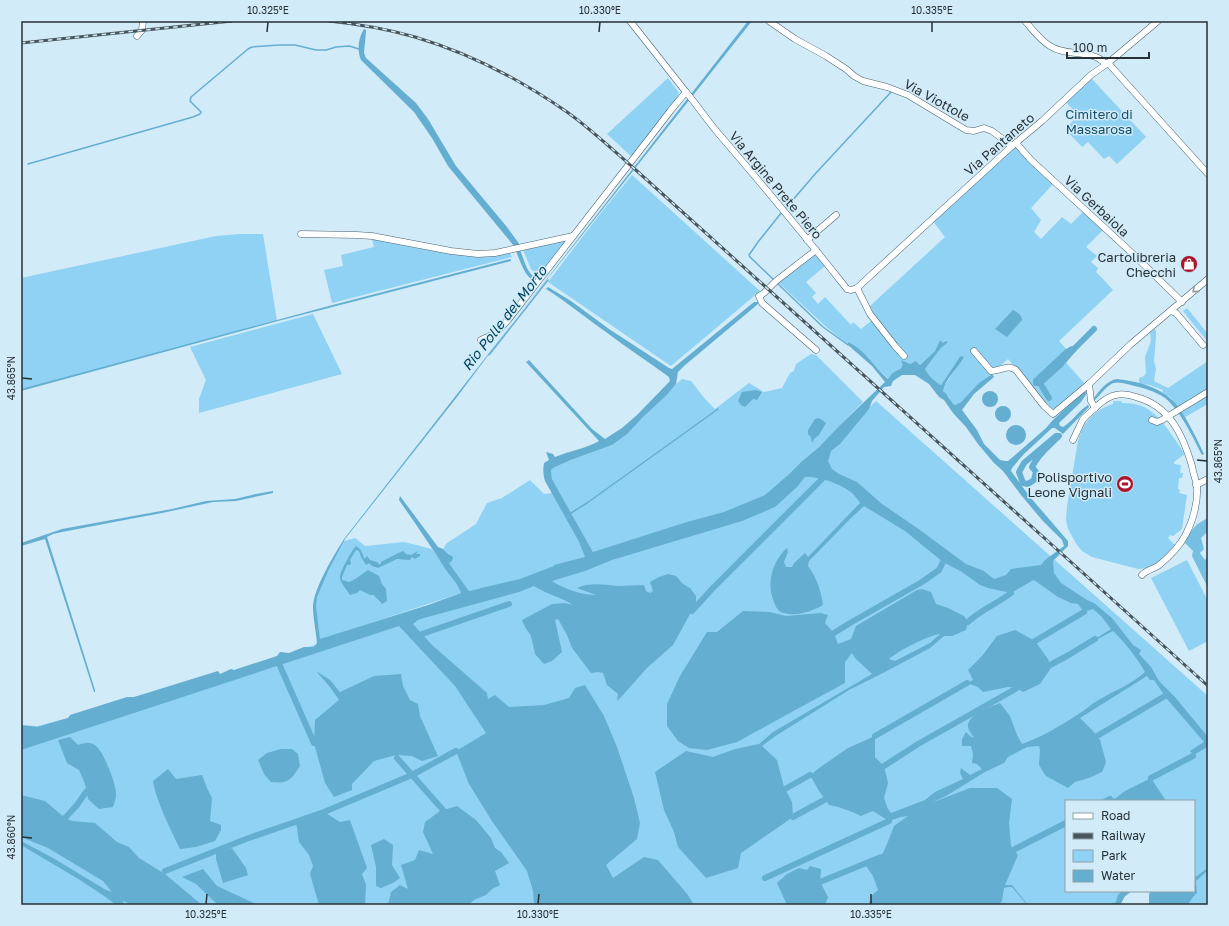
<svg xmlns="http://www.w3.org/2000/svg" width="1229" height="926" viewBox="0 0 1229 926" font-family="'Golos Text',sans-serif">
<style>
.green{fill:#90d2f3}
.forest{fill:#75bfe3}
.water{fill:#64aed1;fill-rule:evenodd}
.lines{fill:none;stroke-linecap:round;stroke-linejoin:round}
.stream{stroke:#64aed1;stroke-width:1.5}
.canal{stroke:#64aed1;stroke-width:6}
.minor-casing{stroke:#4c626e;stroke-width:7}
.minor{stroke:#fff;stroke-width:6}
.rail-casing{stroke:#48555b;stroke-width:3}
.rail{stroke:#d1ebf8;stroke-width:1.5;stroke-dasharray:4.5;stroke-linecap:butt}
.oneway{stroke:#93989a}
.ticks{fill:none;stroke:#273136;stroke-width:1.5}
.labels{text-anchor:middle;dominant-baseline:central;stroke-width:3;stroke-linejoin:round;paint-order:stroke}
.street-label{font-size:13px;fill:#273136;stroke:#d1ebf8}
.park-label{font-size:13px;fill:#134f68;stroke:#d1ebf8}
.poi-label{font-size:13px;fill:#273136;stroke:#d1ebf8;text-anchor:end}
.water-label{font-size:14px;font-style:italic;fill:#00435b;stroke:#d1ebf8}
.neatline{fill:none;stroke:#273136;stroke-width:1.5}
.ticks-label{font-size:10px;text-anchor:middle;fill:#273136}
</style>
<rect width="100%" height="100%" fill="#d1ebf8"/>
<g class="green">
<path d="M668,78L679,93L676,100L632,157L607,134Z"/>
<path d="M1091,78L1146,137L1117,164L1109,156L1104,159L1088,142L1082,147L1065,129L1074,120L1073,118L1077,114L1065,101Z"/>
<path d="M1015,146L1039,172L1053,184L1031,208L1041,220L1034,232L1041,239L1062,217L1071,224L1085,210L1104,229L1086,247L1097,256L1091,262L1098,268L1096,272L1104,280L1113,290L1059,341L1068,351L1062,358L1085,384L1054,412L1008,359L984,380L961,402L955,405L952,403L949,397L943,391V388L963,357L960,356L959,358L941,385C934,381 929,376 925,369L941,348L944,345L940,340L935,351L920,365L916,361L910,364L902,362V367C897,372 892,373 889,379C875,368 865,349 848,342V345L824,325L778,282L815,253L825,266L806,282L816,293L812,297L818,304L825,297L851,325L853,322L861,329L876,317L870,306L945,237L932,220Z"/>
<path d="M632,175L760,291L671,366L548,282L600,214Z"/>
<path d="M240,234H263L277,321L21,390V278L216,236Z"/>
<path d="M372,239C415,247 468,262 510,253L512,257L332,303L324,270L343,266L341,255L374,247Z"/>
<path d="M567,239L538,276L531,269L523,250Z"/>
<path d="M1187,308L1208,334V342L1183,311Z"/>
<path d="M313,314L342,374L199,413V399L206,380L190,347Z"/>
<path d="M1155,329L1156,331V337L1154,361L1156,369L1154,381L1168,388L1208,361V404L1185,417L1172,399L1162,392L1163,390L1150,385L1141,384L1139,382V378L1144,376L1146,373L1145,357L1151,341L1150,332Z"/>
<path d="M811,354L816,355L863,402L840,425L819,447L801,462L787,476V487L876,401L1208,696V905H1149V896L1150,891H1194V801H1066V891H1132L1125,896L1120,905H21V725L38,726L196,684L497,585L469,591L449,563L450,554L447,553L443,549L447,543L476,524L487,503L502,498L530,480L544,494L552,493L579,542L585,556L593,552L552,479L551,470L555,467L571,460L612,445L667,395L676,384L682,379L691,381L705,399L715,409L749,383L764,392L782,388L790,373L794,371L796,364Z"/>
<path d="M1113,401H1121L1122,403C1130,403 1139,404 1146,408C1161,416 1175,440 1185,454L1174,462V464L1181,465L1180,473H1183L1182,478H1179L1178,489L1180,490L1179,493L1187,495L1182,529L1173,536L1170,535L1168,538L1175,545C1164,556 1155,569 1138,569L1092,557L1082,551L1077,545L1068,529L1066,520L1067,506L1078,441C1084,421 1093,411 1113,404Z"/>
<path d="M355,538L365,546L404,542L432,549L459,587L461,593L320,640L315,600L325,574L344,541Z"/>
<path d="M1187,560L1208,601V641L1189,651L1151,578Z"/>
</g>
<path class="forest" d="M1208,518V531L1201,538L1204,549L1200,553L1205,560L1208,556V588L1192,556L1193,551L1185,543C1192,529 1194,525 1208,518Z"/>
<g class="water">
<path d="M748,21H752L514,321L457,397L345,539L329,569L317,597L316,606L320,639L428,605L461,593C458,584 451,577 446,570C431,546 415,523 399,500L400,496L438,547L443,549L447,553L453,557L452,561L449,563L469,591L520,579L554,566V565L585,557L579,542L545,481C543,474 543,469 544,463L549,460L546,452L553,454L555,457C569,451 585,449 599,441L526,362L529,360L592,429L605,439L622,428L637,415L670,381L669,377C649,362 627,348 606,332C586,318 567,302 546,289L548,287L571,301L609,329L669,368L672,369L754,302H758V304L684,366L678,372L676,384L667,395L643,417L627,434L612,445L571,460L555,467L551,470L552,479L593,552L687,522L724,512L765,495L787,476L801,462L819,447L840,425L885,382L872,366L848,345V342C865,349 875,368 888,379C890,377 891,374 893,373C899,369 905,369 901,360L910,364L916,361L920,365L935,351L940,340L943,343L946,341L948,342L941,348L925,369C929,376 934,381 941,385L959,358L960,356L964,357C958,368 945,379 943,391C949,395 950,402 955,405L961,402L979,383L992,374L994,377L974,394L962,410L977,430L984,444L1000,460L1005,461H1008L1014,456L1046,428L1053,420L1083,392H1085L1087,393L1081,402L1059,423L1060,426L1063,427C1072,422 1078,411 1088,405L1089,407L1063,434L1055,428H1052L1024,454L1012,468L1011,471L1030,497L1068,541V546L1053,561L1054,573L1061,583L1087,600L1094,603L1112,618L1133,645L1141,650L1139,654L1151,667L1159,681L1175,697L1208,737V747H1207L1194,755L1190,751L1204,742L1167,699L1154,680H1150L1147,676L1080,718L1093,731L1100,740L1106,762L1102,772L1089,778L1075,782L1068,788L1046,776L1039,765L1040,750L1039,746L1027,747L1008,757L1004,763L985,772L946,796L931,803L970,788H997L1012,799L1009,823L1011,846L1018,855L1005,885H1012L1028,905H1027L1012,887H1008L1004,888L1002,901L999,905H870L869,904L871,896L878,890L873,876L866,866L881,857L887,844L894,826L908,816L901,817L889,821L873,811L861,816C851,811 840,807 829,805L819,791L810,775L822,766L848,748L875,736V757L884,766L888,783L884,798L888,809L891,813L925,800L935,792L963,779L960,773L961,768L970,775L982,769L977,764L972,763L973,754L971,746H962V739L966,732L970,736L974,738C972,734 968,730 968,726C968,714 991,707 1000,703L1010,716L1017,735L1022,744C1041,737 1059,727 1077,715C1084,711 1090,705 1097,701C1113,691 1131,685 1145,672C1136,656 1125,643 1113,631L1096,640L1095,639L1111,629L1101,616L1093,609L1084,612L1078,604L1071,603L1058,597L1034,580L1030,582L1011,593L988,588L980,585L962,572L943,562L905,531L864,506L850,519L809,561L808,566C817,578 821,591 823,605C812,611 797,617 784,613C778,612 776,607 774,602C766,584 772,561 787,548L788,552L784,562L786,567H792L794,563L805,553L808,557L860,503C858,500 855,496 852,493C842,484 818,476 805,477L797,487L775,507L742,521L612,560L585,571L552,581C564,589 582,595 596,595L577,588C591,582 604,585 618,586C627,586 636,585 644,585L646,591L650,593L653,591L650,582L659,577L668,574L676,576L683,584L690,588L696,596V603L673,645L647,668L622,696L617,701L618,694L607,685L603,673L598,672L591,673L572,648L567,635L558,619L555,620L562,652L552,661L544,664L535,654L531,636L525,627L522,620L552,604L565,603L573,605C561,597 546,594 534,586L519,592L424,618L418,620L413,624L432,645L487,693L488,699L495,695L509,707L544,705L569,698L575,688L585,685L604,716L617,747L634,798L640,823L637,839L606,865L613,878L644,857L658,860L688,895L694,905H534L533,891L527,871L492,821L469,784L456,751L486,733L455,686L399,626L21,750V725L37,727L68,718L70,715L127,697H134L218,671L220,674L231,669L234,670L277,656L280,652L289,653L304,647H314L317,643C316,631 313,618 313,606C314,588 334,555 344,539ZM902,375H915L929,384L939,397L944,400L953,413L966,427L978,444L994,463L1003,471L1021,495L1042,520L1062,540L1064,546L1045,560L1041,565L1011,569L1006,575L994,579L984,571L966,564L920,530L882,504L857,482L839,474L832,469L828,461L831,451L840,444L869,409L872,401L884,387L891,386L893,381Z"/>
<path d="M364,29L366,30V32L364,53L366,58L416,103L428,119L456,166L507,227L520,245L514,246L448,166L432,138L414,112L361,60C357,51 358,38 364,29Z"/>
<path d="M520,250C524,259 527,276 539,279L536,282C525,278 520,261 516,251Z"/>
<path d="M510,259L511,260V261L278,321L21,391V389L325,307Z"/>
<path d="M1013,310C1017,312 1022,315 1022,320L1007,337L995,329Z"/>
<path d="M1117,379C1136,381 1157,386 1171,399C1183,409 1197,439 1204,454L1202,455C1193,438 1181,411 1165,398C1155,391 1143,388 1131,385C1125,384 1116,380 1110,385C1105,388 1100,395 1095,400L1093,399C1099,391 1107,380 1117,379Z"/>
<path d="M756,390L762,392L757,400L753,399L745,407L741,405L738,401L742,392Z"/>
<circle cx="990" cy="399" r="8"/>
<circle cx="1003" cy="414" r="8"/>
<path d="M819,418L826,423L819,435L814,439L812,443L811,437L808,434V430L815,419Z"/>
<circle cx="1016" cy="435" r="10"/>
<path d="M273,491V493L236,501L213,502L162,513L135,518L62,532L53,534L47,537L95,690V692H94L57,576L45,539L21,546V543L62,529L172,509L206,501L235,499L256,494Z"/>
<path d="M356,546C363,550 361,553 365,559L367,556L370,560L377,562L379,564H381V562C389,558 395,554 403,551L406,554L411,555L418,551L416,554H420V556L415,559L412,557L410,560L397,559L378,568L372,566L369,563L366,565L361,557L359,551L356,550L350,560L351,563L350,565H347L342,577V580L349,582C355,580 362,574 368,570L379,576L382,584L386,589L387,601L382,604C380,600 376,599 374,595H370L360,590L357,593L350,595C347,590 341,584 340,578C339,573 352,550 356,546Z"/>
<path d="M922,589L931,592L936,604L948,608L964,616L968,622L966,630L952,636H944L930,648L885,672L849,690L774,737L762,746L777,760L784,787L792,802L793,817L741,853L738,868L706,878L678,847L674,832L664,810L655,772L686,751L713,757L735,749L759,744L773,732L872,674L855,658L852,653L845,662V683L737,742L707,750L689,748L678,741L667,726V704L680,676L707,632H717L743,611L770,612L786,616L821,613L828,615L825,623L834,633L838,644L851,639L856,626L917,590ZM940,634L930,643L895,661L889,659C900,650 927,636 940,634Z"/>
<path d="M1015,630L1035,641L1048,659L1051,668L1040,684L1023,692L1017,688L1008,687L983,692L978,687L967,683L973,680L968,670L982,656L997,636Z"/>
<path d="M316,671L330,680L340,692L374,676L401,674L403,686L410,700L418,704L420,716L438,756L422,761L412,756L396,755L374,761L352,784V790L334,797L325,783L314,743L315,720L339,700L330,687Z"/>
<path d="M70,737L78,745C84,743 90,741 96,746C103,751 117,785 116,795C116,799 114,803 113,807L99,809L88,799L85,784L79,770L67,763L58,740Z"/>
<path d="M281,749H292L298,754L300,766C291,780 288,784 271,782L264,774L258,760L267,753Z"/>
<path d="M168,769L176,779L202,775L207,788L212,798L210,821L221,825V830L215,841L196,847L180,849C171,830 156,801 153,781Z"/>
<path d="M1151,778L1166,801H1110V799L1116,798L1125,791Z"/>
<path d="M21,795L45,801L65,818L72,821L95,823L117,842L129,847L139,858L165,874L202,905H133L123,901L124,905H116L107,898L80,880L21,845V841L53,858L106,890L112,892L103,881L48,848L21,837Z"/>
<path d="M457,806L476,820L491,838L495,848L501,852L509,863L495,871L500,885L492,889L486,895L476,899L467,905H388L391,892L400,885L408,889L401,865L415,860L419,850L433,854L423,832L425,822L440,811Z"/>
<path d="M324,812L340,822L350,820L367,868L362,874L366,885L365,905H319L310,874L313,866L309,855L299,842L296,822Z"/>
<path d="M384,839L393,845L392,865L400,878L393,883L381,888L376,886V867L371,845Z"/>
<path d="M232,848L246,868L248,875L223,883L216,859V853Z"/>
<path d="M810,866L821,869L820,882L828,897L825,905H787L777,883L787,874L799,868L807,870Z"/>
<path d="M1208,868V870L1196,881L1197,893C1192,897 1191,901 1187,905H1149V896L1150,891H1194V878Z"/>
<path d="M203,869L217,886L258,905H218L196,884L182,877Z"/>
<path d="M1122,891H1132L1125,896L1120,905H1110L1116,902L1118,895Z"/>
</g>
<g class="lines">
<g class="stream">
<path d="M28,164L193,117L200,114L201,112L190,101L191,97L248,49L252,47L279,45H295L316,50H326L336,47L349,46L359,49"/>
<path d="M785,209L816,173L892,91"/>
<path d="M774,280L750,257L749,255L758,242L782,212"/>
<path d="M777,283L823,327L848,345"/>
<path d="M489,355L548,280"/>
<path d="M571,513L587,503L718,409"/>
</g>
<g class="canal">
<path d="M1072,349L1073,350L1060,365L1040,383H1036V381L1067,352Z"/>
<path d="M1073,350L1094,329"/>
<path d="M1040,383L1049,398"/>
<path d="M1056,436H1059C1049,446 1038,454 1032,467L1036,472L1034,480L1028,484L1023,483L1019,472L1024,463Z"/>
<path d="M692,611L712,589L822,479"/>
<path d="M968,622C980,610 997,604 1011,593"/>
<path d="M834,633L850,623L922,582L939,570L943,562"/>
<path d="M422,634L509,604"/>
<path d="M1035,641L1084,612"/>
<path d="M1050,665L1067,656L1095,639"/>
<path d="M280,666L314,743"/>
<path d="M875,736L967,683"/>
<path d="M1097,736L1165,696"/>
<path d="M397,758L443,810"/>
<path d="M884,766L918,744L1017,688"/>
<path d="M1151,778L1193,756"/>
<path d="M785,789L810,775"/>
<path d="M1106,801L1110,799"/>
<path d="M793,817L826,799"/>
<path d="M65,818L77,805L86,792"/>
<path d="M1015,849L1066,823"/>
<path d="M165,871L246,839L324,812L412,775L456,751"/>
<path d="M765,878L889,821"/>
<path d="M820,882L881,857"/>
</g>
<g class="minor-casing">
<g id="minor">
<path d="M630,21L686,92C697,105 707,120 718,133C762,184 805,236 847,289L851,290L857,288L870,314L895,346L904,356"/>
<path d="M769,21L795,39L826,56L846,69L854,76L863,81L887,87L908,95L966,130L974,131L984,128L992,131L1012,146"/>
<path d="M1025,21C1033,30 1040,40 1050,46C1064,55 1081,51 1096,57C1100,58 1103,62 1106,64"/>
<path d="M137,36L142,30L143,21"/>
<path d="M1108,63L1208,174"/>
<path d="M1016,143L1031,160L1133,254L1182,302"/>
<path d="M301,234L357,235L372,236L451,251L478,254L495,253L573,236"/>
<path d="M807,240L836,215"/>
<path d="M816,250L776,281L764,293L759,296L762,303L816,350"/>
<path d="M857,288L1012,146L1042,121L1091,75L1108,63L1158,21"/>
<path d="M1171,311L1176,313L1203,345"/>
<path d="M481,340L496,333L508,320L651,136L671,110L686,92"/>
<path d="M974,351L991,371C1001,371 1007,364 1016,370L1044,406L1053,414L1089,384L1131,344L1208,279"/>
<path d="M1089,384L1091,401L1095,408C1100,403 1105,399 1112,396C1120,393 1128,394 1136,397C1170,406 1183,435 1192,466C1193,473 1196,480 1197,487C1198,502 1193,521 1186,534C1180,546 1168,558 1158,566C1153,569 1146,570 1142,575"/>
<path d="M1152,420L1157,422L1162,420L1208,392"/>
<path d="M1073,440L1083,419L1095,408"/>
<path d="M1196,485L1208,479"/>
</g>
</g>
<use href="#minor" class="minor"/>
<g class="rail-casing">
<g id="rail">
<path d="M329,21C358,24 387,29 415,37C469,53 521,80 567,112C591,129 615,152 637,171L1092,581L1208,686"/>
<path d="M21,43L232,21"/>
</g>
</g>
<use href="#rail" class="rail"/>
</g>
<defs><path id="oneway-chevron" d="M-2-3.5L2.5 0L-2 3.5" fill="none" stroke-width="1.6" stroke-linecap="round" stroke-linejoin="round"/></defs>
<use class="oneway" href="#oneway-chevron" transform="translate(1195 290) rotate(140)"/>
<path class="ticks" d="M267,32L268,22M599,32L600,22M932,32V22M22,378L32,379M1197,460L1207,461M22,837L32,838M206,904L207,894M538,904L539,894M871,904V894"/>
<defs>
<g id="shop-disc" transform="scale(0.9)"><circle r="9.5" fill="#ab162f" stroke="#d1ebf8"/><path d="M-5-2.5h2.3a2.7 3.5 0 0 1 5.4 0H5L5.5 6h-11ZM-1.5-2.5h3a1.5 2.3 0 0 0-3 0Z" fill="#fff"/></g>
<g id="stadium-disc" transform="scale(0.9)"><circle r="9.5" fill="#ab162f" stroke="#d1ebf8"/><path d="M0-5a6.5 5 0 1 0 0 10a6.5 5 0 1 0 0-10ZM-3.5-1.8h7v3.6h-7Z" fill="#fff"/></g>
</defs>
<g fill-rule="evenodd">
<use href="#shop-disc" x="1189" y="264"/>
<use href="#stadium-disc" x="1125" y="484"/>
</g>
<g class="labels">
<g class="street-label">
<text transform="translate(937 100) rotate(29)">Via Viottole</text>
<text transform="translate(999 144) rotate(-41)">Via Pantaneto</text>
<text transform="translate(776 185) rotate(50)">Via Argine Prete Piero</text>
<text transform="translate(1097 206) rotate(43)">Via Gerbaiola</text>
</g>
<g class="park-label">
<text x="1099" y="114">Cimitero di<tspan x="1099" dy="15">Massarosa</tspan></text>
</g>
<g class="poi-label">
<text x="1176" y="257">Cartolibreria<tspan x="1176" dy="15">Checchi</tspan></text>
<text x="1112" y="477">Polisportivo<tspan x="1112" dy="15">Leone Vignali</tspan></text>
</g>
<g class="water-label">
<text transform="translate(504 318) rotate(-52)">Rio Polle del Morto</text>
</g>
</g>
<rect width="1229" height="926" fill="none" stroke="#d1ebf8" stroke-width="44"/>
<rect x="1065" y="800" width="130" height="92" fill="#d1ebf8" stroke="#8da1aa"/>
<rect x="1073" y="813" width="20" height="6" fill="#ffffff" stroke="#8da1aa"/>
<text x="1101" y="820" font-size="12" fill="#273136">Road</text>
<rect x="1073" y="833" width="20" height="6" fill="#48555b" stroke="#8da1aa"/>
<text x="1101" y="840" font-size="12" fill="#273136">Railway</text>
<rect x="1073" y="850" width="20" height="12" fill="#90d2f3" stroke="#8da1aa"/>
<text x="1101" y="860" font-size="12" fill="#273136">Park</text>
<rect x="1073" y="870" width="20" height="12" fill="#64aed1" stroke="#8da1aa"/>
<text x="1101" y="880" font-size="12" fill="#273136">Water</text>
<path d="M1067 52v6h82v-6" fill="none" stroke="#273136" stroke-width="2"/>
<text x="1073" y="52" font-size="12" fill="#273136" stroke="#d1ebf8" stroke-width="3" paint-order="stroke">100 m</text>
<rect x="22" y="22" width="1185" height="882" class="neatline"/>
<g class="ticks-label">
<text x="268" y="14">10.325°E</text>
<text x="600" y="14">10.330°E</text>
<text x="932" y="14">10.335°E</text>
<text transform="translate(11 378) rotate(-90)" y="4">43.865°N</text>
<text transform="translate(1218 461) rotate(-90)" y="4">43.865°N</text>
<text transform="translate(11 837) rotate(-90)" y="4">43.860°N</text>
<text x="206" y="918">10.325°E</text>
<text x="538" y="918">10.330°E</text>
<text x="871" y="918">10.335°E</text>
</g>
</svg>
